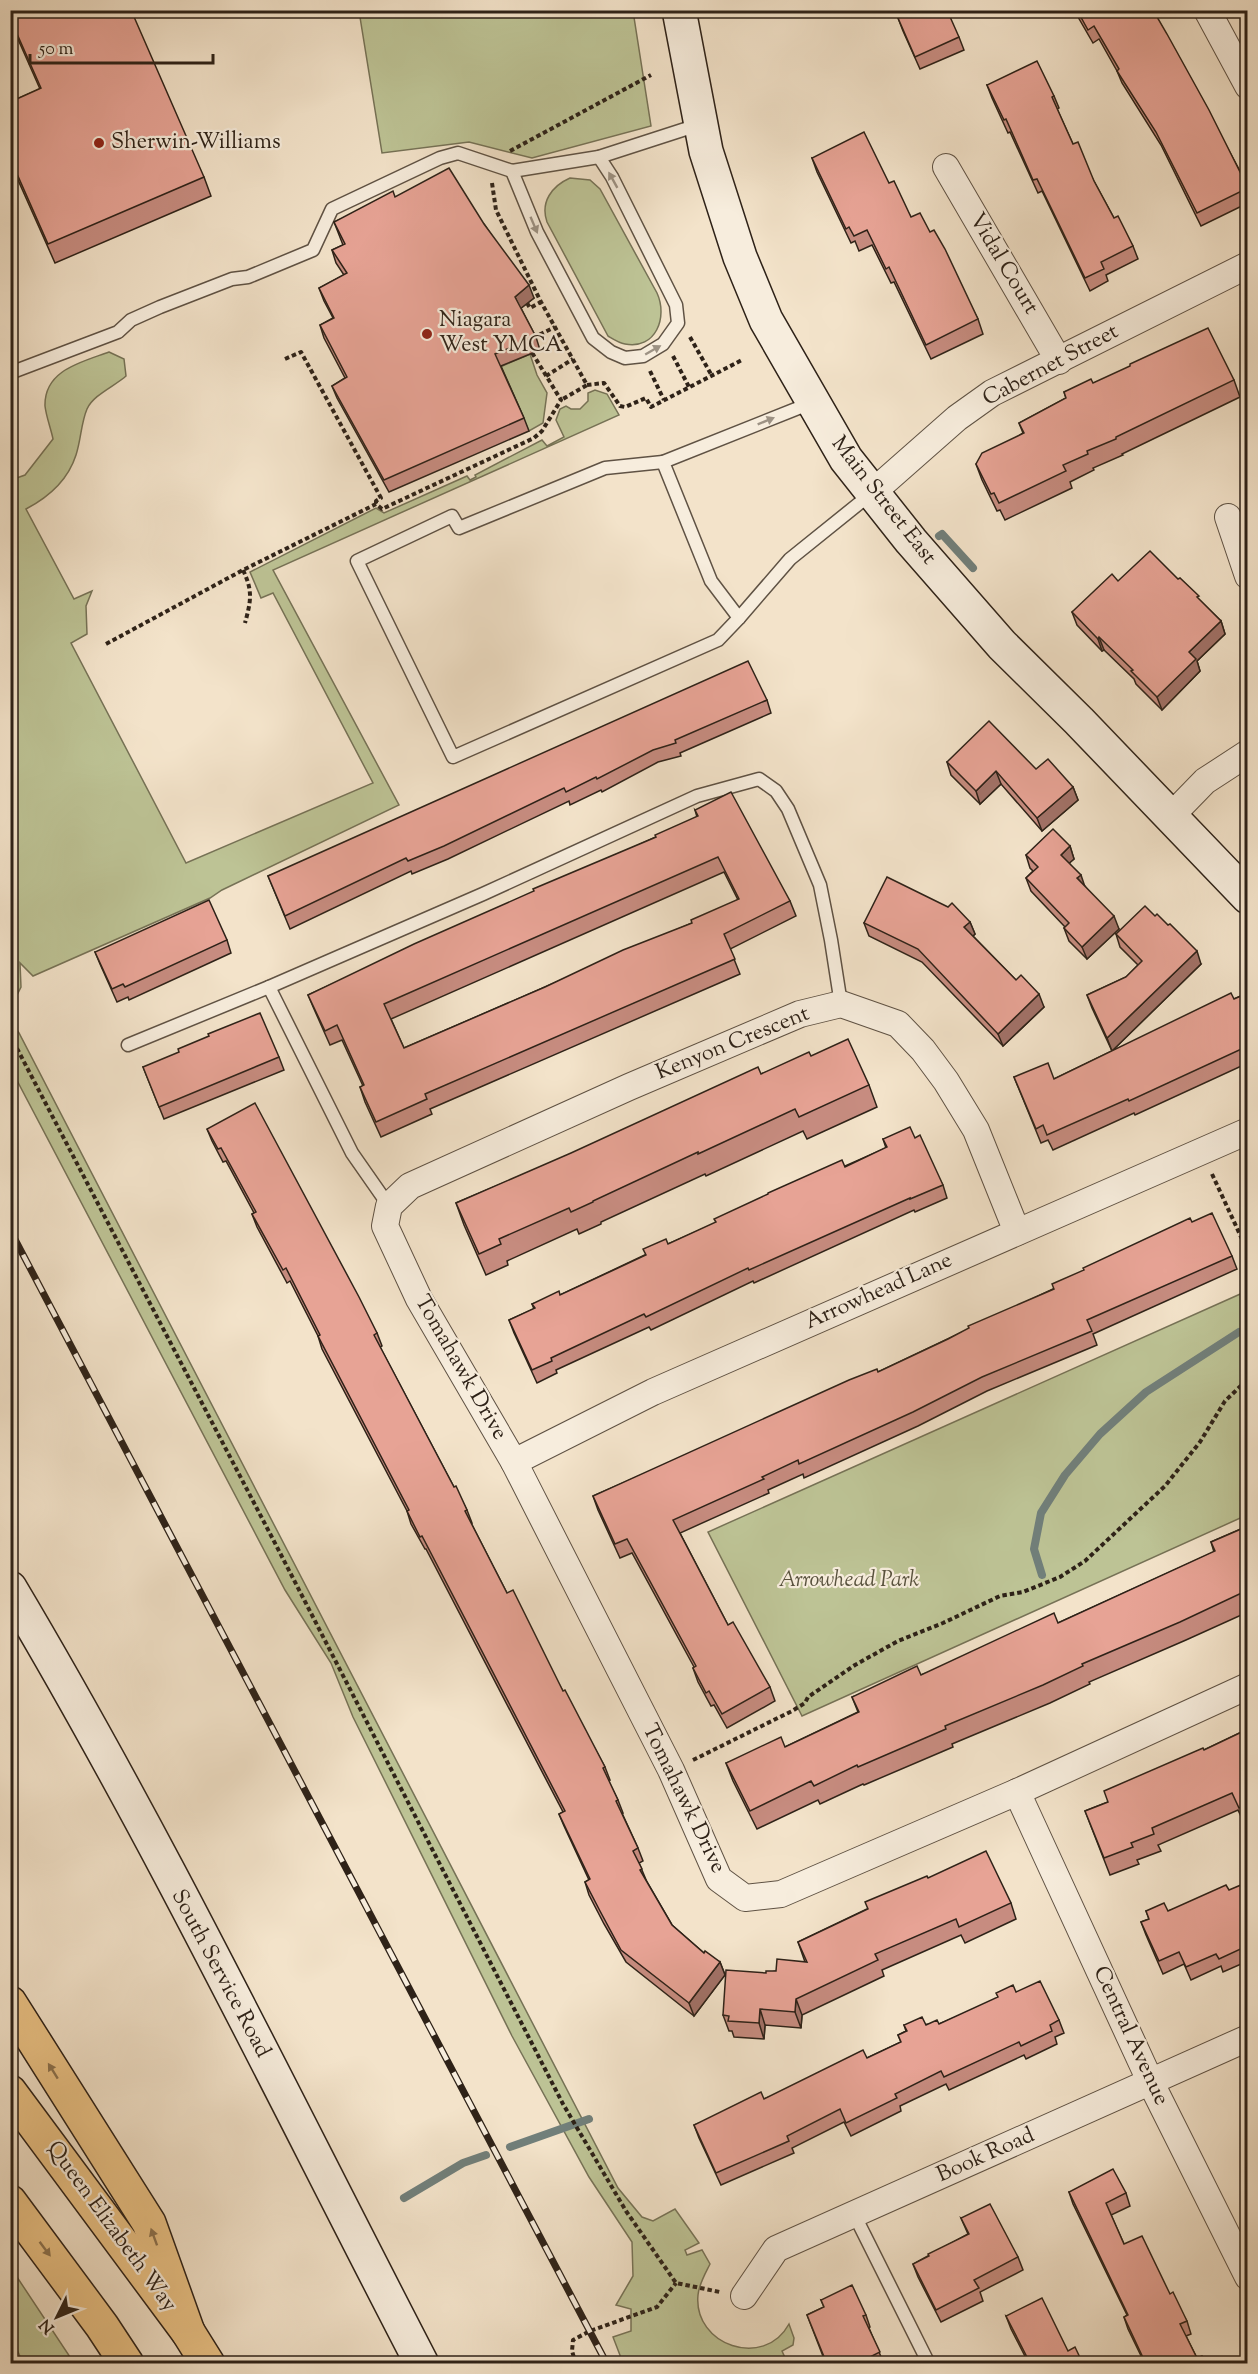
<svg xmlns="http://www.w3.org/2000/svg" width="1258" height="2374" viewBox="0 0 1258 2374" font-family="'Sorts Mill Goudy',serif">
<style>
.green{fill:#bdc395;stroke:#767256;stroke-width:1.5}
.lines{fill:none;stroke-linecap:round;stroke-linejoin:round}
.stream{stroke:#717f7a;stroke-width:8}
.lane-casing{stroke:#5f5244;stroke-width:15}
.street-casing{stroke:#5f5244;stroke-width:28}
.secondary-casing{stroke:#2e2218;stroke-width:36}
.highway-casing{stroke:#2e2218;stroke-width:36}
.path{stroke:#2e2218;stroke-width:4;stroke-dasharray:4.5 3;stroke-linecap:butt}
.lane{stroke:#f7eddd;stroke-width:12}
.street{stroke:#f7eddd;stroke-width:26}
.secondary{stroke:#f7eddd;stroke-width:33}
.highway{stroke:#eac285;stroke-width:33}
.rail-casing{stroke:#2e2218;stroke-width:7}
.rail{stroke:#f7eddd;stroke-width:4.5;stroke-dasharray:14;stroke-linecap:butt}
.wall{fill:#c78c80;stroke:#2e2218;stroke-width:1.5;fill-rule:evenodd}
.shaded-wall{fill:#a27268;stroke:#2e2218;stroke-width:1.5}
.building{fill:#e7a395;stroke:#2e2218;stroke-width:1.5;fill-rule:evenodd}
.oneway{fill:#9d9284}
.oneway2{fill:#8c724e}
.poi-dot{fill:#8f2418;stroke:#f7eddd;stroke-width:2}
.labels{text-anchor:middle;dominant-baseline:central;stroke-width:4.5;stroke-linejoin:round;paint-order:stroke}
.poi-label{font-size:22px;fill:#2e2218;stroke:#f7eddd;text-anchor:start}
.street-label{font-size:22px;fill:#2e2218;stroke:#f7eddd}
.park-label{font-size:22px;font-style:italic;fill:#59523e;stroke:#f7eddd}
</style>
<rect width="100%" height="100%" fill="#f3e3ca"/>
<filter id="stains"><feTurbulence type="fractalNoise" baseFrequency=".00333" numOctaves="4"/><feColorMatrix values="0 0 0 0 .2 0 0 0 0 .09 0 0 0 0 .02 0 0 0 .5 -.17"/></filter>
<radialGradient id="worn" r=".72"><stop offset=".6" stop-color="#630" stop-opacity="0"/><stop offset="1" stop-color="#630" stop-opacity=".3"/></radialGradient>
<g class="green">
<path d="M359,11H633L651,126L532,158L469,142L382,153Z"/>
<path d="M570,178L590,180L600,189L657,293C668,317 656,350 625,344C619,343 613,339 608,336L547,222C540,202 552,186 570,178Z"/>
<path d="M109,352L124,359L126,376C115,386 93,395 87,409C81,423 81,440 76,455C68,480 49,497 26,509L74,599L92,591L86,606L87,634L71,643L186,863L373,783L273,593L261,598L250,572L376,508L384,513L467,476L470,480L476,477L475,475L542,440L547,446L564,437L556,420L560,409L566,406L571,409H580L588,401V393L595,390L607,394L619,415L273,570L399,805L222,890L210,898L33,976L20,963L21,987L11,1007V480L25,475L53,439C51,429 46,416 45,406C44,370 82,362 109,352Z"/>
<path d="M530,354L537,375L547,393L543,423L529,431L500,367Z"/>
<path d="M11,1021L19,1033L618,2188L642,2217L653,2221L675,2209L699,2243L685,2250L687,2255L702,2250L710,2264C705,2274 699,2284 698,2295C693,2345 764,2370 789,2324L794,2338L793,2345L782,2351L787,2362L798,2357L800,2362L623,2363L613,2337L631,2331V2309L616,2305L633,2276L632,2242L589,2177L512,2036L353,1717L331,1663L285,1590L11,1069Z"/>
<path d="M1247,1291V1515L802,1716L708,1532Z"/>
<path d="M11,2268L74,2363H23L11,2336Z"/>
</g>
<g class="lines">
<g class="stream">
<path d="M939,536L942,534L973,568"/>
<path d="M1042,1575L1034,1549L1041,1513L1065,1475L1100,1434L1146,1392L1239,1332"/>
<path d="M510,2147L589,2119"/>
<path d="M404,2198L463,2163L486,2155"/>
</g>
<g class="lane-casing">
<g id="lane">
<path d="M512,171L537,232L593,338L611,352L625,358L643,356L663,344L678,323L676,305L612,177L599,157"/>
<path d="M10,373L118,332L131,320L160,307L232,279L248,277L313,250L332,209L440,158L458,153L512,171L599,157L701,124"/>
<path d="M811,403L663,462L711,581L739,618L790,559L872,493"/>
<path d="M663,462L605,468L459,528L452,516L357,561L453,757L718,640L739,618"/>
<path d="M269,987L352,1153L389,1206"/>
<path d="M128,1045L269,987L483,894L697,796L759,779L776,791L788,809L820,885L831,940L841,1004"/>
<path d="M854,2214L929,2364"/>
</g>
</g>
<g class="street-casing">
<g id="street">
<path d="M1207,10L1248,86"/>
<path d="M946,167L1059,361"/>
<path d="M873,492L957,418L992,393L1248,265"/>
<path d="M1228,517L1248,576"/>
<path d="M1170,817L1205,781L1248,753"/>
<path d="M1017,1232L976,1130L946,1081L923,1050L898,1024L841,1004L800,1014L629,1087L410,1186L389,1206L385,1226L419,1299L514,1462L671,1770L719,1879L745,1898L781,1894L1017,1792L1248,1686"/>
<path d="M514,1462L653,1392L1248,1131"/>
<path d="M1017,1792L1151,2083L1248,2277"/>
<path d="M744,2296L776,2249L1248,2038"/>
</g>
</g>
<g class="secondary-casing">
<g id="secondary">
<path d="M679,10L706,151L740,257L766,320L846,459L911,541L1002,645L1079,721L1248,897"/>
<path d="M10,1588C160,1840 287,2104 422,2364"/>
</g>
</g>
<g class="highway-casing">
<g id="highway">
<path d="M10,2003L149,2223L188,2332"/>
<path d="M10,2092L188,2332L208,2364"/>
<path d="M10,2202L102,2326L127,2364"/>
</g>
</g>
<g class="path">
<path d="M510,151L651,75"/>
<path d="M492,183L496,210L541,302L587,385L561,400"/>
<path d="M527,303L530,308L541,302"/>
<path d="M690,337L712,376"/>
<path d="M533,338L555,327"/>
<path d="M673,356L689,387"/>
<path d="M285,359L301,352L381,498L376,501V504"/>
<path d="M650,371L664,400"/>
<path d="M546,376L573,359"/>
<path d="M587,385L604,383L620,406L625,407L646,398L651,407L742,360"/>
<path d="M243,570C253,591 251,601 245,623"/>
<path d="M106,644L243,570L376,504L382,509L534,438L542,431L561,400L531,351"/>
<path d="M10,1035L277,1547L563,2104L626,2211L676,2283L720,2292"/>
<path d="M1212,1174L1248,1252"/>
<path d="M693,1760L792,1711L805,1703L808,1697L855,1665L898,1641L943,1623L1000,1596L1023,1592L1060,1577L1085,1561L1165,1486L1200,1442L1225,1401L1248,1379"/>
<path d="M576,2364L572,2351L573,2340L590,2331L657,2307L676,2283"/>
</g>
<use href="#lane" class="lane"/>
<use href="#street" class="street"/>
<use href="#secondary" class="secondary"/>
<use href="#highway" class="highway"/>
<g class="rail-casing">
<path id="rail" d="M10,1230L607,2364"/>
</g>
<use href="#rail" class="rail"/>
</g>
<g class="wall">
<path d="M10,10L204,177L211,196L55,263L10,162V102L40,89L10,21Z"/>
<path d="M1074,10H1153L1248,186V203L1201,226L1161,145L1122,83L1117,71L1099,39L1093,43Z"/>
<path d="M898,18L959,37L964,50L920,69L903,31Z"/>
<path d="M987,85L1054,96L1059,108L1057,109L1073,144L1094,181L1114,218L1133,246L1138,259L1106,275L1108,281L1090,291L1042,191L1038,193L1010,132L1008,133L992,98Z"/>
<path d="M812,158L889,183L911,217L930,232L978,319L983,334L931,359L894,282L891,283L872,245L859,251L855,241L851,243L817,172Z"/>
<path d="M395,197L484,224L534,298L521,308L536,337L540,350L501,366L524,418L529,431L389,492L337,398L332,386L345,378L324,338L320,325L333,318L324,301L319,288L344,275L336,263L332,250L343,245L334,222Z"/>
<path d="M1234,380L1240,397L1122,454L1123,455L1093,468L1094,470L1070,482L1072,488L1005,520L1000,510L997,511L982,480L976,464L1023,433L1019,423L1066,398L1064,392L1093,383Z"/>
<path d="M1178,579L1221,621L1225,634L1197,661L1200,671L1162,710L1136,684L1134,679L1104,650L1102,651L1077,625L1072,612L1118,581Z"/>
<path d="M767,700L771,713L680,753L681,756L658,762L602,792L601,790L570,805L569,801L448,859L412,874L411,871L290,929L268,876Z"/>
<path d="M947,762L1036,769L1073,787L1078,800L1042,831L1001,784L980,804L951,775Z"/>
<path d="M695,810L790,901L796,916L730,949L740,974L430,1109L432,1114L381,1137L365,1102L360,1087L363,1086L342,1040L330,1045L314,1009L308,995L656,837L697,817ZM724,872L738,900L692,923L545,987L404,1048L391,1019Z"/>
<path d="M1070,846L1074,859L1069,863L1084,885L1119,929L1087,959L1069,941L1064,928L1065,927L1031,891L1026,878L1033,871L1030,868L1026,855Z"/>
<path d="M970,922L975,934L973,936L1016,980L1044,1007L1003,1046L922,962L869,936L864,923Z"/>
<path d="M1116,934L1201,964L1112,1051L1248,993V1063L1135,1115L1134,1113L1053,1150L1048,1140L1041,1143L1014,1077L1054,1079L1112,1051L1092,1008L1087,995L1126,977L1138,965L1120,947Z"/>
<path d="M227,940L231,953L129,1000L128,997L117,1002L100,964L95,952Z"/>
<path d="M811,1056L869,1085L877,1107L807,1139L803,1131L706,1176L705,1174L601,1222V1224L579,1234L577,1229L507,1261L508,1265L486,1275L464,1225L456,1203L761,1074Z"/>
<path d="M279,1057L284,1070L164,1119L143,1067Z"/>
<path d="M207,1129L377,1333L382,1346L380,1347L454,1487L467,1510L472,1523H471L507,1593L563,1691L605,1767L610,1780H608L618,1800L623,1813H622L638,1848L643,1861L639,1863L647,1882L672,1925L704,1953L720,1962L725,1975L694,2016L626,1962L604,1924L589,1895L585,1882L589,1880L564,1826L559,1814L563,1812L426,1549H425L411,1524L407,1511L322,1349L318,1336L290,1281L287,1283L257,1227L252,1214L254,1213L226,1161L223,1162L212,1141Z"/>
<path d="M915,1138L943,1185L947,1198L915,1212L914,1210L754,1283L753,1281L651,1330L649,1327L556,1370L557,1373L537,1383L514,1333L509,1320L534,1309L532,1304L560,1295L668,1244L886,1148L883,1139Z"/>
<path d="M1192,1222L1232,1256L1237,1269L1093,1334L1097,1345L987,1391L918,1426L804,1478L803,1474L768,1490L769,1493L680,1533L728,1625L770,1687L775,1701L727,1728L714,1705L711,1706L698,1682L693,1668L694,1667L632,1553L620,1558L598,1510L593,1496L878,1372L1053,1289Z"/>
<path d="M1248,1526V1612L1186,1640L1089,1682L1090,1684L1050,1703L952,1744L953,1747L864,1785L863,1784L820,1804L818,1800L757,1829L733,1781L726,1763L785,1747L858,1712L852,1697L921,1675L1058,1623L1214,1552L1211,1542Z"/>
<path d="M1248,1729V1824L1245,1825L1238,1810L1158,1845L1161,1851L1137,1860L1139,1864L1110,1875L1085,1811L1108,1802L1204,1750Z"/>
<path d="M928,1878L1011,1903L1016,1919L965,1943L961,1935L882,1970L884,1976L802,2015L801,2028L765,2025L764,2039L734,2037L732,2031H729L723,2015L766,1973L776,1971L805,1962L798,1942L867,1909Z"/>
<path d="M1248,1882V1961L1223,1972L1221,1966L1191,1980L1184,1964L1163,1974L1146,1935L1141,1922L1149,1919L1146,1911H1168L1237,1888Z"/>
<path d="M1016,1992L1059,2020L1064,2033L1055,2037L1057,2044L1026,2059L1024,2055L949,2090L946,2084L900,2106L901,2111L851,2136L844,2122L792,2148L794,2153L721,2185L699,2138L694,2125L764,2099L867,2058L901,2042L898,2035L906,2031L904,2025L939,2024Z"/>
<path d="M1069,2192L1126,2193L1130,2206L1111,2215L1124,2244L1170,2294L1187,2321L1191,2334L1186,2336L1197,2358L1206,2364H1145L1128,2329L1124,2317L1127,2315L1073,2204Z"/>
<path d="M961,2218L1018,2257L1023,2270L980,2292L983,2301L941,2322L918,2277L913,2264L968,2234Z"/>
<path d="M821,2300L866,2315L870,2327L869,2328L884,2364H826L807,2315L824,2307Z"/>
<path d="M1006,2316L1068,2351L1083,2364H1029L1011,2329Z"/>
</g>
<g class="shaded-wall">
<path d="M529,285L534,298L520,309L515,297Z"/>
<path d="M1221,621L1225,634L1197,661L1200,671L1162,710L1157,697L1189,652Z"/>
<path d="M1099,637L1104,650L1102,651L1098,639Z"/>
<path d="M996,771L1001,784L980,804L976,791Z"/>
<path d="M1073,787L1078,800L1042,831L1037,818Z"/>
<path d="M1070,846L1074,859L1065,867L1061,855Z"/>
<path d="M1081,875L1085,887L1077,878Z"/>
<path d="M1114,916L1119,929L1087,959L1082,947Z"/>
<path d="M970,922L975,934L969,940L964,927Z"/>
<path d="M1197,951L1201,964L1112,1051L1107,1038Z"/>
<path d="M1039,994L1044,1007L1003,1046L998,1034Z"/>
<path d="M720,1962L725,1975L694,2016L689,2003Z"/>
<path d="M796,1999L802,2015L801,2028L795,2012Z"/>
<path d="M760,2009L765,2025L764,2039L759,2023Z"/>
</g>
<g class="building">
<path d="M10,10H131L204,177L48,244L10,158V102L41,88L10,18Z"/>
<path d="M915,10H947L959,37L915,57L898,18Z"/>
<path d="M1077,10H1153L1167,34L1209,110L1248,188L1197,213L1156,132L1117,71L1119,69L1094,26L1088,30Z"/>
<path d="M1037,61L1054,96L1052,97L1073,144L1078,142L1094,181L1114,218L1118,216L1133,246L1101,262L1104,269L1085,278L1037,179L1033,180L1006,119L1004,120L987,85Z"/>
<path d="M864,132L889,183L894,181L911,217L920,213L930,232L934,230L945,249L978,319L926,345L889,267L886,269L867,230L854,236L849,227L846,229L812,158Z"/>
<path d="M449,168L484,224L529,285L515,297L536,337L495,354L524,418L384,480L332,386L347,377L320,325L334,318L319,288L347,273L332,250L345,244L334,222L393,191L395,197Z"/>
<path d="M1248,313V323L1244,315Z"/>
<path d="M1208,328L1234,380L1116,437V439L1087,451L1088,454L1063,465L1066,471L999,503L994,493L991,494L976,464L982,453L1024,433L1019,423L1066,398L1064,392L1091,379L1093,383L1130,366V364Z"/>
<path d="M1150,551L1178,579L1180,578L1199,596L1197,597L1221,621L1189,652L1196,659L1157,697L1131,671L1133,670L1099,637L1098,639L1072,612L1112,574L1118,581Z"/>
<path d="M748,661L767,700L675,740L676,743L653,750L597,779L596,777L566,792L564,788L444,846L408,861L406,858L285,916L268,876Z"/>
<path d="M989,721L1036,769L1048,759L1073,787L1037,818L996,771L976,791L947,762Z"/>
<path d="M731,792L790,901L724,934L735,959L425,1094L427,1099L376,1122L360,1087L364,1085L337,1025L325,1031L308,995L414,944L534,891L533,889L656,837L655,835L698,816L695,810ZM718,857L739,899L691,920L692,923L623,950L545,987L404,1048L384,1004Z"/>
<path d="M1053,829L1070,846L1061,855L1081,875L1077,878L1114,916L1082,947L1064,928L1069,923L1026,878L1038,867L1026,855Z"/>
<path d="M887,877L948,907L952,903L970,922L964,927L1016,980L1021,975L1039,994L998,1034L918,949L864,923Z"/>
<path d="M209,900L227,940L125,987L123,984L112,989L95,952Z"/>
<path d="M1145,906L1155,916L1157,914L1168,925L1170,924L1197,951L1107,1038L1087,995L1126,977L1142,961L1116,934Z"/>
<path d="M1231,993L1234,999L1248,993V1046L1129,1101L1128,1099L1047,1135L1043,1125L1036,1129L1014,1077L1048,1063L1054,1079Z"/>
<path d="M260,1013L279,1057L159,1107L143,1067L179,1052L178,1049L209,1036L208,1034Z"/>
<path d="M848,1039L869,1085L799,1117L795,1109L698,1154V1152L593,1201V1202L571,1212L569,1208L499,1239L501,1244L479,1254L456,1203L571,1153L758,1067L761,1074L809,1052L811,1056Z"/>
<path d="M255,1103L359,1297L377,1333L374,1335L454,1487L456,1486L467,1510L465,1511L507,1593L513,1590L563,1691L565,1690L605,1767L603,1768L618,1800L616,1801L638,1848L633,1851L642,1869L640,1870L672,1925L704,1953L705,1951L720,1962L689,2003L621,1950L600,1911L585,1882L590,1879L559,1814L565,1811L422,1536L420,1537L407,1511L409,1510L318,1336L320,1335L286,1268L283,1270L252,1214L256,1212L221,1148L218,1149L207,1129Z"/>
<path d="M910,1127L915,1138L920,1135L943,1185L910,1199V1198L749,1270L748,1268L646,1317L644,1314L551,1358L552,1361L532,1370L509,1320L535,1308L532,1304L559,1291L560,1295L646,1255L643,1249L666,1239L668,1244L716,1222L714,1219L768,1194V1193L842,1160L845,1167L887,1147L883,1139Z"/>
<path d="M1212,1213L1232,1256L1087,1320L1092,1331L982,1377L913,1412L799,1464L798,1460L762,1477L764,1479L673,1520L728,1625L733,1622L770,1687L722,1714L709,1691L706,1693L693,1668L696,1666L627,1539L615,1544L593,1496L849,1380L877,1369L878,1372L948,1339L969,1328L968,1326L1054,1289L1052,1284L1084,1270L1083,1268L1190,1218L1192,1222Z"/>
<path d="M1248,1526V1590L1180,1622L1082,1664L1083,1666L1043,1685L945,1726L946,1729L858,1767L857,1765L814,1786L811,1781L750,1811L726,1763L781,1737L785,1747L859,1712L852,1697L917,1666L921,1675L1054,1613L1058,1623L1215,1551L1211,1542Z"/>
<path d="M1248,1729V1804L1239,1808L1232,1793L1152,1828L1154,1834L1131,1843L1133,1847L1104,1858L1085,1811L1108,1802L1104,1791L1203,1748L1204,1750Z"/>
<path d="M986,1851L1011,1903L959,1927L956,1919L875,1954L878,1960L796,1999L795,2012L760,2009L759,2023L728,2021L729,2016L723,2015L726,1970L766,1973V1971H776L777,1959L807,1962L798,1942L868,1909L865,1902L927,1876L928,1878Z"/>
<path d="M1248,1882V1939L1242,1942L1245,1947L1219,1959L1216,1954L1186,1967L1179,1952L1159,1961L1141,1922L1149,1919L1146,1911L1164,1903L1168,1911L1226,1885L1229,1890Z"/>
<path d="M1040,1981L1059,2020L1050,2025L1052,2031L1021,2046L1019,2042L944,2077L941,2071L895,2094L897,2098L846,2123L840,2109L787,2136L789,2141L716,2173L694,2125L761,2092L764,2099L863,2050L867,2058L901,2042L898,2035L907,2031L904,2025L922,2017L926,2025L937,2020L939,2024L998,1997L996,1993L1013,1985L1016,1992Z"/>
<path d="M1113,2169L1126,2193L1106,2203L1124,2244L1142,2236L1170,2294L1173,2292L1187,2321L1180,2324L1197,2358L1202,2356L1206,2364H1146L1124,2317L1128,2315L1069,2192Z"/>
<path d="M990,2204L1018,2257L974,2280L979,2288L936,2310L913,2264L929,2256L928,2254L969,2234L961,2218Z"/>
<path d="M852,2285L866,2315L863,2316L880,2352L856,2364H847L845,2359L836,2364H827L807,2315L824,2307L821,2300Z"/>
<path d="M1042,2298L1068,2351L1075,2347L1083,2364H1033L1030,2359H1028L1006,2316Z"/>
</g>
<defs><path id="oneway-solid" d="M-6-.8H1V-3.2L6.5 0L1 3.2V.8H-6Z" transform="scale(1.5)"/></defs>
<g class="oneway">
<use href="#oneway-solid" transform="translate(613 180) rotate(-119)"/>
<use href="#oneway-solid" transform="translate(534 225) rotate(67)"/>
<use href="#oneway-solid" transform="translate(653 350) rotate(-30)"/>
<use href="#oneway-solid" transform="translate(766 421) rotate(-22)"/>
</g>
<g class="oneway2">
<use href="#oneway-solid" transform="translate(53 2071) rotate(-122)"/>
<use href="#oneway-solid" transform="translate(154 2237) rotate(-110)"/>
<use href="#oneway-solid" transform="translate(45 2249) rotate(53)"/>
</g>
<g class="poi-dot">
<circle cx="99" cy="143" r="6"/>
<circle cx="427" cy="334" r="6"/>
</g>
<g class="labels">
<g class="poi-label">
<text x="111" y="143">Sherwin-Williams</text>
<text x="439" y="321">Niagara<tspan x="439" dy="25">West YMCA</tspan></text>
</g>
<g class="street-label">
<text transform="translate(1003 264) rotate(59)">Vidal Court</text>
<text transform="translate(1051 366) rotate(-28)">Cabernet Street</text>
<text transform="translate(883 501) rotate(52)">Main Street East</text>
<text transform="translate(733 1044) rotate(-22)">Kenyon Crescent</text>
<text transform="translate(879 1292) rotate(-24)">Arrowhead Lane</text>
<text transform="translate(460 1368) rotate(60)">Tomahawk Drive</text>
<text transform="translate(683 1799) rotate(64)">Tomahawk Drive</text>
<text transform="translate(220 1974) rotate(62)">South Service Road</text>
<text transform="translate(1130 2036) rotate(65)">Central Avenue</text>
<text transform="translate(986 2156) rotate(-24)">Book Road</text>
<text transform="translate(111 2227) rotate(54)">Queen Elizabeth Way</text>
</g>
<g class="park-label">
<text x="849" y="1581">Arrowhead Park</text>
</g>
</g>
<rect width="1258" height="2374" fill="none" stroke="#f3e3ca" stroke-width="36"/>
<rect x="12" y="12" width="1234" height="2350" fill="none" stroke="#2e2218" stroke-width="3"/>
<rect x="18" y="18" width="1222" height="2338" fill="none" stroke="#2e2218" stroke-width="1.5"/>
<g transform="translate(57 2317) rotate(227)" stroke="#f7eddd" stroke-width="4.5" paint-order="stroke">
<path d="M0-4.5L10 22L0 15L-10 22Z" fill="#2e2218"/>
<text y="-9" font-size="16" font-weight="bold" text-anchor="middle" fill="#2e2218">N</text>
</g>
<path d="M30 54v9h183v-9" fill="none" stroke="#2e2218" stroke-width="3"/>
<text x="39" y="54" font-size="18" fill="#2e2218" stroke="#f7eddd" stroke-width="4.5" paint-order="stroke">50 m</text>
<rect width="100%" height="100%" filter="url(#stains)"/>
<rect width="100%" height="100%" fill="url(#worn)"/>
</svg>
